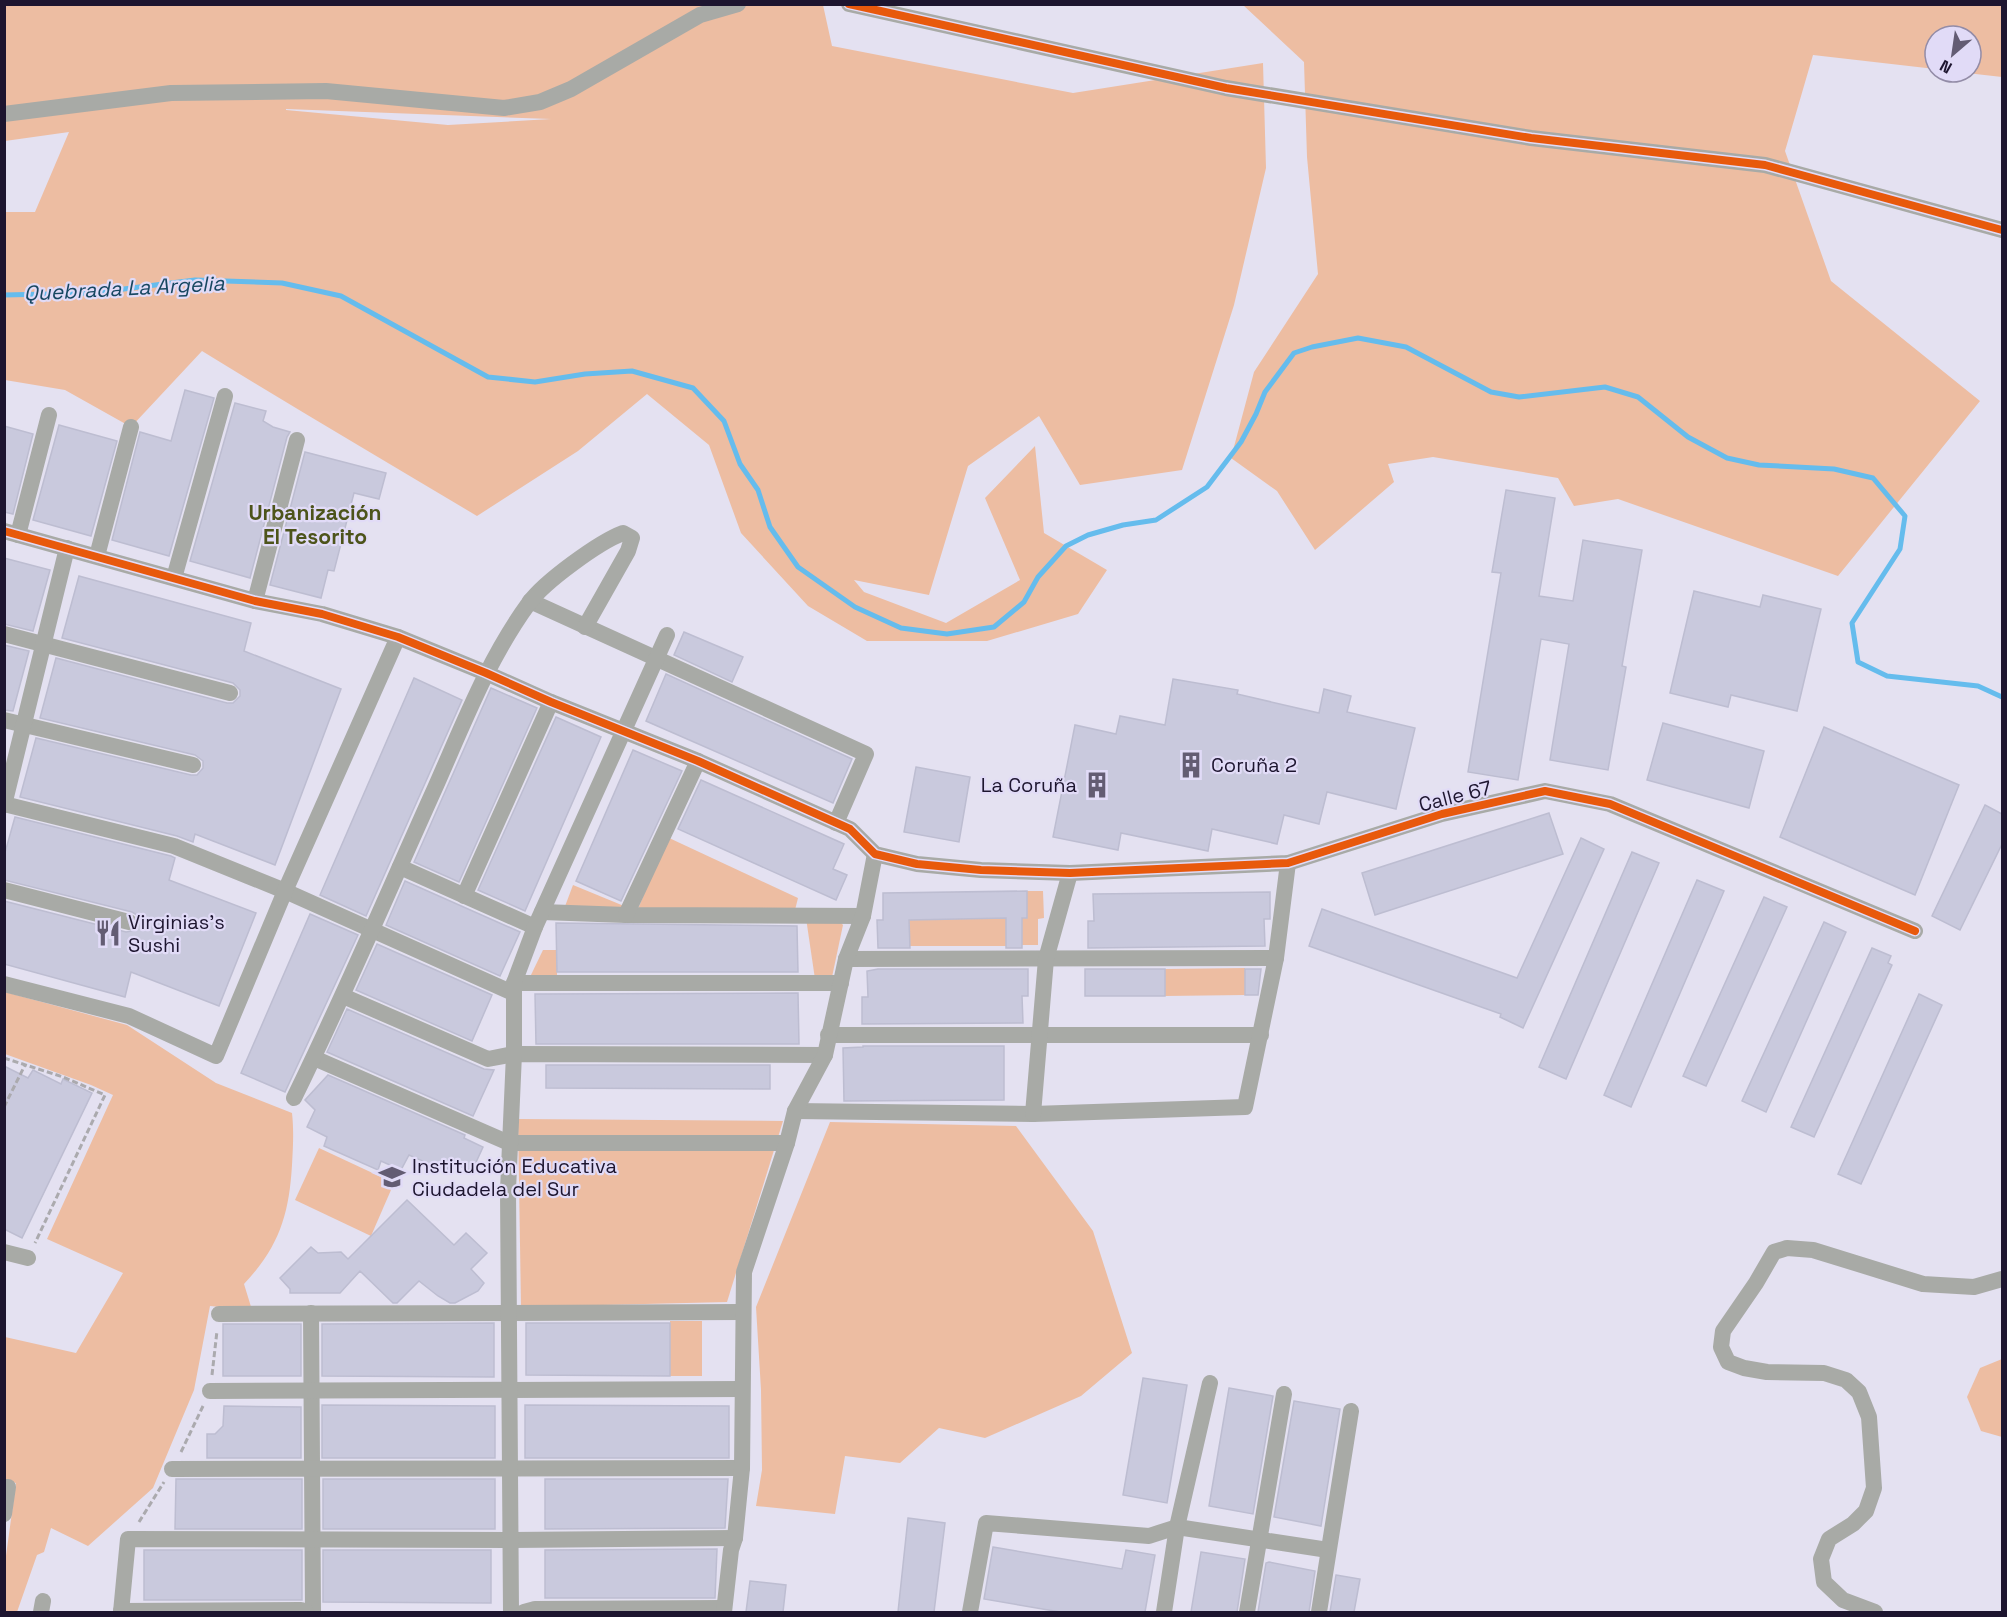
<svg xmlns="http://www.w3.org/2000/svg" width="2007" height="1617" viewBox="0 0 2007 1617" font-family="'Space Grotesk',sans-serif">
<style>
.green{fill:#edbda2;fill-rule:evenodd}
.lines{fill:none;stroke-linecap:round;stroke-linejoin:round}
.stream{stroke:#65bced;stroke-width:5}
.building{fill:#c9c9dd;stroke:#bdbdd1;stroke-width:1.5}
.path{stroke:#abaaae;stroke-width:3;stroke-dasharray:6 3;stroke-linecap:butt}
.minor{stroke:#a8aaa6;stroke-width:16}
.cycleway-casing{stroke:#e1dbf7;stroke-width:11}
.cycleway{stroke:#e8590c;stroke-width:8}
.labels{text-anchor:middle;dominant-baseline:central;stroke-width:4.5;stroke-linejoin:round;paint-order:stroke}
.poi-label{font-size:20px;fill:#1d152f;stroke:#e1dbf7;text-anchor:start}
.street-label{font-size:20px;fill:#1d152f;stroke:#e1dbf7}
.water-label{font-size:21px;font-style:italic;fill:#174761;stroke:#e1dbf7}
.neighbourhood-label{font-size:21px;font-weight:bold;fill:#4d541b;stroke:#e1dbf7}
</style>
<rect width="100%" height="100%" fill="#e4e1f1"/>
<g class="green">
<path d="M5,5H823L832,46L1073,93L1263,63L1266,168L1234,305L1182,470L1080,485L1039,416L968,466L929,595L854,580L864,592L946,623L1020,580L985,498L1035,446L1044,533L1107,570L1078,614L987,641H867L808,606L741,533L709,445L647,394L578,451L477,516C385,461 293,407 202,351L131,427L65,390L5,380L4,212H35L69,132L5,141ZM286,110V109L551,119L448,125Z"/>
<path d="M1243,5H2002V77L1958,72H1971V36H1935V69L1813,55L1785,151L1831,281L1980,401L1838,576L1618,499L1574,506L1558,478L1433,457L1388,464L1394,482L1315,550L1277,491L1231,458L1254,372L1318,274L1307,157L1304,62Z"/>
<path d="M667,837L798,898L795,910L638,909Z"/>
<path d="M573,885L624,906L622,910L564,909Z"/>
<path d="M1027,891H1043L1044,918L1038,919V945H1022V918H1027Z"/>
<path d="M947,892H963V919H1006V946H910L909,919H947Z"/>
<path d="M806,918L837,919L843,925L832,977L815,979Z"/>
<path d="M543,950H557V977H530Z"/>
<path d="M1245,968V995L1165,996V969Z"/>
<path d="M5,992L127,1025L216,1083L292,1113C294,1131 293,1147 292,1165C289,1215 279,1247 244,1284L252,1310L210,1306L194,1390L153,1488L88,1546L51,1528L44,1552L37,1555L17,1612H4L5,1563L16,1483L5,1481V1337L76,1353L123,1273L47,1239L113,1095L91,1085L5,1054Z"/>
<path d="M518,1119L783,1121L727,1302L521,1307Z"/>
<path d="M830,1122L1016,1126L1093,1231L1132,1353L1081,1396L985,1438L939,1428L900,1463L845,1456L835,1514L756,1506L762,1470L761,1390L756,1307Z"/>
<path d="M319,1148L394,1183L371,1236L295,1200Z"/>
<rect x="670" y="1321" width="32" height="55"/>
<path d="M2002,1359V1437L1981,1431L1967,1397L1980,1368Z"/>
</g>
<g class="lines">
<path class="stream" d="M4,295L92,293L195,280L282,283L341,296L488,377L535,382L585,374L632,371L693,388L724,421L740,464L758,490L770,527L798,567L855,607L901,628L947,634L994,627L1024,602L1038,577L1066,546L1088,535L1123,525L1156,520L1207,487L1241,442L1256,414L1265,392L1294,353L1312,347L1358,338L1406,347L1491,392L1519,397L1605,387L1638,397L1688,437L1727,458L1759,465L1834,469L1873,478L1905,516L1900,549L1852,623L1858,662L1887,676L1978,686L2002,697"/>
</g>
<g class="building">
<path d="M185,390L214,398L169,556L112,540L140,432L171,441Z"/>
<path d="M235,403L266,411L263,421L273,427L290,432L287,437L250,578L190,561Z"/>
<path d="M59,425L117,441L91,536L33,520Z"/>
<path d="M4,426L33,434L13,514L4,512Z"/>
<path d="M305,452L386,473L379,499L354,493L334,571L328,570L321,598L270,585Z"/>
<path d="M1506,490L1555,498L1539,596L1573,601L1583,540L1642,550L1622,666L1626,667L1608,770L1550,760L1569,644L1541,639L1518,780L1468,772L1501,573L1492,572Z"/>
<path d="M4,558L50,570L33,631L4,624Z"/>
<path d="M79,576L251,623L244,651L341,689L275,865L195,834L193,842L177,836L20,797L36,738L191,775H197L203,768V761L195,755L40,718L56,658L227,703H233L240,696V690L233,683L62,638Z"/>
<path d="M1694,591L1760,607L1763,595L1821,609L1797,711L1731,695L1728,707L1670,693Z"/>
<path d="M684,632L743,657L732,682L674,655Z"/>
<path d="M4,645L29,651L13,711L4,710Z"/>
<path d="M666,674L852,759L833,803L646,721Z"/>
<path d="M414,678L462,700L366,916L320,895Z"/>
<path d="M1173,679L1238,690L1237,694L1319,713L1324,689L1351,696L1347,712L1415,728L1396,809L1327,792L1319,824L1284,815L1277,844L1212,829L1208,851L1121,833L1118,850L1053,837L1075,725L1116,734L1120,716L1165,725Z"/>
<path d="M491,688L537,708L459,882L414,862Z"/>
<path d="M556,717L601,737L525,911L478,890Z"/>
<path d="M1663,723L1764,751L1749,808L1647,780Z"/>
<path d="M1824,727L1959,785L1915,895L1780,837Z"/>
<path d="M633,750L682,771L621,901L576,881Z"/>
<path d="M916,767L970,777L959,842L904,832Z"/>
<path d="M701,780L844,844L833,869L847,875L836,900L678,829Z"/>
<path d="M1985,805L2002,814V844L1960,930L1932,916Z"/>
<path d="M1549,813L1563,854L1375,915L1362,873Z"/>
<path d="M15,817L171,856L175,858L169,880L256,913L219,1006L131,972L125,997L4,964V901L126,932L136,930L139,924L137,915L132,912L4,880V856Z"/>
<path d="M1581,838L1604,849L1523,1028L1500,1017L1501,1014L1309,946L1322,909L1517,978Z"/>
<path d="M1632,852L1659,863L1566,1079L1539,1067Z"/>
<path d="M1697,880L1724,891L1631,1107L1604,1095Z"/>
<path d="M405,881L520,932L500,976L386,925Z"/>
<path d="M1027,891V918H1022V948H1006V918L909,920L910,948H878L877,920H883V893Z"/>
<path d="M1270,892V919H1264L1265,946L1088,948V921H1094L1093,894Z"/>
<path d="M1764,897L1787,907L1706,1086L1683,1076Z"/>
<path d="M310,914L358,935L285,1092L241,1073Z"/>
<path d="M1824,922L1846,932L1766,1112L1742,1101Z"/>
<path d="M556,923L797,926L798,972H557Z"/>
<path d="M377,944L492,995L472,1041L356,990Z"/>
<path d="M1872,948L1891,956L1888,963L1892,965L1814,1137L1791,1127Z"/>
<path d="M878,969H1028V996H1022L1023,1023L862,1024V997H868L867,971Z"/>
<rect x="1085" y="969" width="80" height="27"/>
<path d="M1245,969H1261L1258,995H1245Z"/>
<path d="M798,993L799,1044H536L535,994Z"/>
<path d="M1919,994L1942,1005L1861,1184L1838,1174Z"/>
<path d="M347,1009L484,1069L494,1070L473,1116L327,1052Z"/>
<path d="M863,1046H1004V1100L844,1101L843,1048L863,1047Z"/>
<path d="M546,1065H770V1089L546,1088Z"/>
<path d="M4,1066L28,1078L33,1070L61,1084L63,1079L92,1093L22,1238L4,1229Z"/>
<path d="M328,1075L465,1135L464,1138L483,1147L472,1171L451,1162L447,1172L409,1155L401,1170L381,1161L378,1170L324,1146L327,1137L307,1127L315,1110L305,1100Z"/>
<path d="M407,1200L454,1245L466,1233L487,1253L471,1269L484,1283L478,1291L455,1303H450L438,1296L419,1281L397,1303H393L360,1271L340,1293H290V1289L280,1278L311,1247L318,1253L341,1252L348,1259Z"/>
<path d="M494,1323V1377L322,1376V1324Z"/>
<path d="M526,1323H670V1376L526,1375Z"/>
<rect x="223" y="1324" width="78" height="52"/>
<path d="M1143,1378L1187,1385L1167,1503L1123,1495Z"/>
<path d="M1229,1388L1273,1396L1253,1514L1209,1506Z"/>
<path d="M1294,1401L1340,1409L1321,1526L1274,1517Z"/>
<path d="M322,1405L495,1406V1458H322Z"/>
<path d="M525,1405L729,1406V1458H525Z"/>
<path d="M224,1406L301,1407V1458H207V1434H215L223,1426Z"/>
<path d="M176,1479H302V1529H175Z"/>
<rect x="323" y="1479" width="172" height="50"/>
<path d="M545,1479H728L725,1528L545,1529Z"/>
<path d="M908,1518L945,1523L934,1612H898Z"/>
<path d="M993,1547L1122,1569L1126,1550L1155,1555L1145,1612H1060L984,1599Z"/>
<path d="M717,1549L715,1598H545V1550Z"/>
<rect x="144" y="1550" width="158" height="50"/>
<path d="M323,1550H491V1603L323,1602Z"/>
<path d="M1201,1552L1245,1559L1237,1612H1191Z"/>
<path d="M1269,1562L1315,1571L1309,1612H1258L1266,1563Z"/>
<path d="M1336,1575L1360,1579L1354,1612H1330Z"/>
<path d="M750,1581L786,1585L783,1612H746Z"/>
</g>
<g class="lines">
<g class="path">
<path d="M4,1058L63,1077L105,1095L35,1243"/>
<path d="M4,1107L25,1065"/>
<path d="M212,1375L217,1331"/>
<path d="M181,1452L204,1404"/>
<path d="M139,1522L164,1482"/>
</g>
<g class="minor">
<path d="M849,4L1226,88L1531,138L1765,165L2002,230"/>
<path d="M4,114L171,93L326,91L504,108L540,102L571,89L700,15L738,4"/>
<path d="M4,531L255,601L322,614L398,637L486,673L551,702L698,761L850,829L875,854L917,864L981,870L1070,873L1288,863L1442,814L1545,791L1610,804L1915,931"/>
<path d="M18,535L49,415"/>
<path d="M97,556L131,427"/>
<path d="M174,578L225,396"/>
<path d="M255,601L297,440"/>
<path d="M530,601L866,754L836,823"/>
<path d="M4,634L230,693"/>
<path d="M4,720L193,765"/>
<path d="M4,804L174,846L285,891L513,993"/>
<path d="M4,805L67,548"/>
<path d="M400,867L535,927"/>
<path d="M4,890L129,922"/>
<path d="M464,896L551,702"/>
<path d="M542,912L626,915L863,916"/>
<path d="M626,915L698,761"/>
<path d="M846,959L1276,958"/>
<path d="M514,983H841"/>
<path d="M4,984L129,1016L216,1056L285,891L398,637"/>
<path d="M343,996L488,1059L514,1054L825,1055"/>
<path d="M828,1035H1261"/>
<path d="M314,1058L509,1143H787"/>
<path d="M294,1098C344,996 388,892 435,788C463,725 488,659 529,603C544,582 599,542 623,533L632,538L628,551L585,627"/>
<path d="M795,1111L1033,1114L1245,1107L1276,958L1288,863"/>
<path d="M1033,1114L1046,959L1070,873"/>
<path d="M4,1252L28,1258"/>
<path d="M311,1313L313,1612"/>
<path d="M219,1314L743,1312"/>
<path d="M210,1391L742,1389"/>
<path d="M172,1469L742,1468"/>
<path d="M4,1487H8L4,1514"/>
<path d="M121,1611L301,1610L306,1612"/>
<path d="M41,1612L43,1601"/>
<path d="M121,1612L128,1539L511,1540L735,1538"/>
<path d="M511,1612L508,1190L514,1054V983L535,927L667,635"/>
<path d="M524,1612L535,1609L724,1608"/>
<path d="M724,1612L731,1550L735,1538L742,1468L744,1272L787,1143L795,1111L825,1055L846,959L863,916L875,854"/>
<path d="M970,1612L986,1523L1149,1536L1177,1527L1328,1550"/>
<path d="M1164,1612L1177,1527L1210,1383"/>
<path d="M1247,1612L1284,1394"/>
<path d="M1319,1612L1351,1411"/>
<path d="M1875,1612L1843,1600L1824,1582L1821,1559L1829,1539L1853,1524L1866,1511L1874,1488L1869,1417L1859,1392L1846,1380L1824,1373L1767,1372L1744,1368L1728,1362L1721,1347L1723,1331L1756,1283L1774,1252L1787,1248L1813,1250L1923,1284L1974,1287L2002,1279"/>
</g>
<g class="cycleway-casing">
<g id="cycleway">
<path d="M849,4L1226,88L1531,138L1765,165L2002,230"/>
<path d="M4,531L255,601L322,614L398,637L486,673L551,702L698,761L850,829L875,854L917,864L981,870L1070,873L1288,863L1442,814L1545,791L1610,804L1915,931"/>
</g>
</g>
<use href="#cycleway" class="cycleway"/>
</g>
<defs>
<g id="building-bare" transform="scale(2.07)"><path d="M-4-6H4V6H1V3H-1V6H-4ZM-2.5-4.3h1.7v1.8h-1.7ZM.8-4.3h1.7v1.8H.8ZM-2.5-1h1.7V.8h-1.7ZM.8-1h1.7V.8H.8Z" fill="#635c73" stroke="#e1dbf7" stroke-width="2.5" paint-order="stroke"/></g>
<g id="restaurant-bare" transform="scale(2.07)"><path d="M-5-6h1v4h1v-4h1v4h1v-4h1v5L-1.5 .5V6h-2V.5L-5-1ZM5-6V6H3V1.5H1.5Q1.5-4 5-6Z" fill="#635c73" stroke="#e1dbf7" stroke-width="2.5" paint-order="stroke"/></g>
<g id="university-bare" transform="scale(2.07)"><path d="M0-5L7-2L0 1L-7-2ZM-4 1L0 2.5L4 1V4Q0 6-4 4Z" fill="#635c73" stroke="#e1dbf7" stroke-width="2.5" paint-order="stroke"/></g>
</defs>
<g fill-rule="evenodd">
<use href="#building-bare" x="1191" y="765"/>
<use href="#building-bare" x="1097" y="785"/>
<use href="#restaurant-bare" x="108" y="933"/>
<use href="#university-bare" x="392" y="1177"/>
</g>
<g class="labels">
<g class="poi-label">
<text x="1211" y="765">Coruña 2</text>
<text x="1077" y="785" text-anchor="end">La Coruña</text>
<text x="128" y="922">Virginias's<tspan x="128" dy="23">Sushi</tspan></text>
<text x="412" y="1166">Institución Educativa<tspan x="412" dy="23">Ciudadela del Sur</tspan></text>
</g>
<g class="street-label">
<text transform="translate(1455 796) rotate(-14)">Calle 67</text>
</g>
<g class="water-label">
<text transform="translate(124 288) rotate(-3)">Quebrada La Argelia</text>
</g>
<g class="neighbourhood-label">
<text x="315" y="512">Urbanización<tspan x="315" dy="24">El Tesorito</tspan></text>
</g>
</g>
<rect width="2007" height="1617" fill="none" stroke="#1d152f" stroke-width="12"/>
<g transform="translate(1953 54) rotate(209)"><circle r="28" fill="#e1dbf7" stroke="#938ca7" stroke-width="1.5"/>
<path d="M0-4.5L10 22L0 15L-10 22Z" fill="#635c73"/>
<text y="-9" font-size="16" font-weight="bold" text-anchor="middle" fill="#1d152f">N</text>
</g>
</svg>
